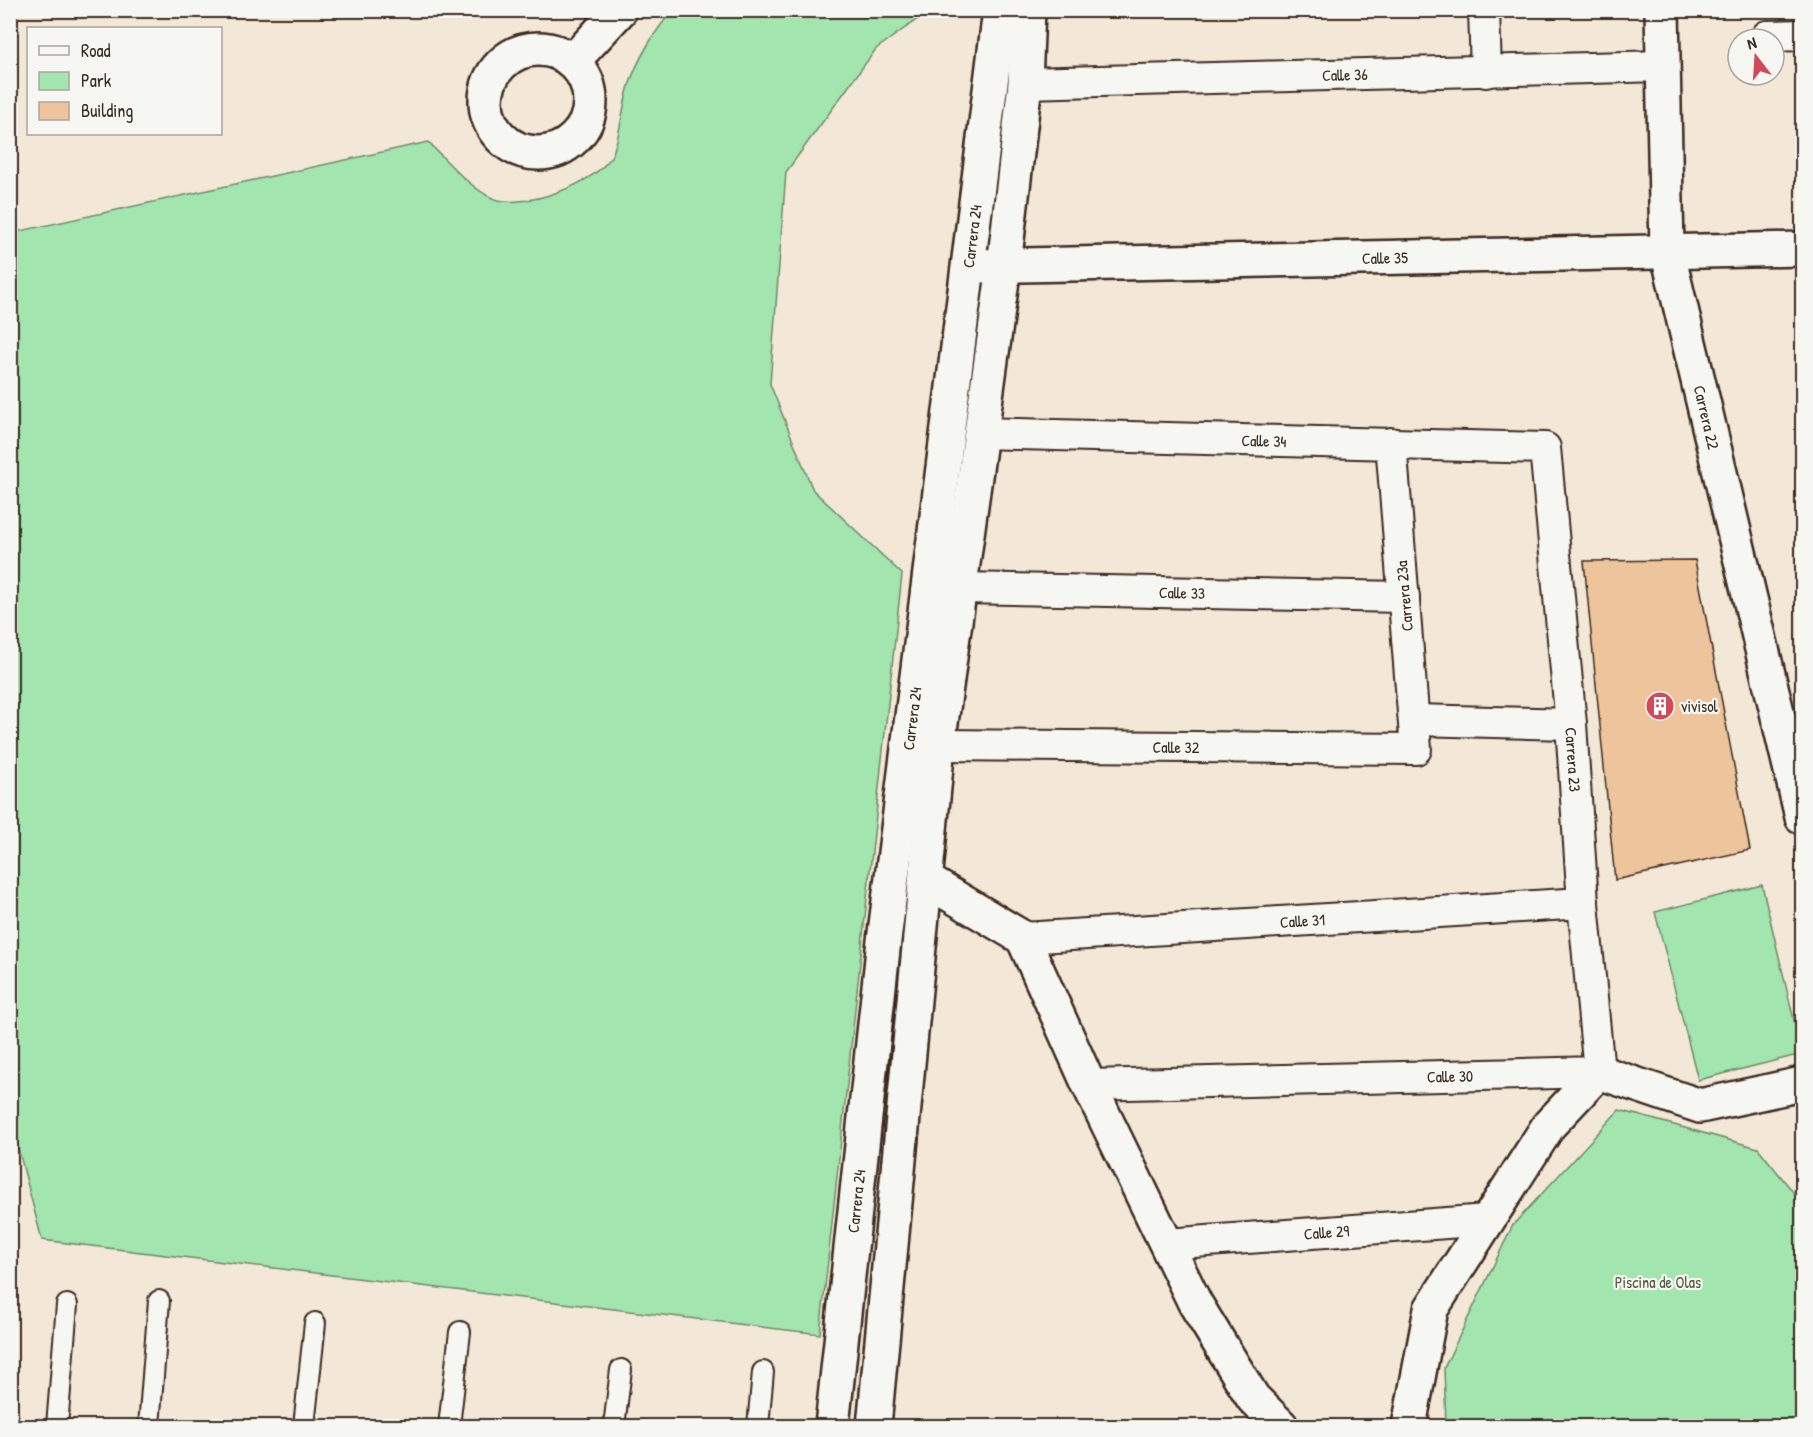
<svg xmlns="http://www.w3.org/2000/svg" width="1813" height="1437" viewBox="0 0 1813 1437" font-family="'Patrick Hand',sans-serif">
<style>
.green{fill:#a2e5af;stroke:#6e8866;stroke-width:1.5}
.building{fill:#edc49c;stroke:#3b2a1e;stroke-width:1.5}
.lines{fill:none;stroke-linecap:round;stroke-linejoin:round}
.service-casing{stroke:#3b2a1e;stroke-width:24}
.pedestrian-casing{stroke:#3b2a1e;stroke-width:34}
.minor-casing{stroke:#3b2a1e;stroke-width:38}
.tertiary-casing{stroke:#3b2a1e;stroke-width:38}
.primary-casing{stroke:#3b2a1e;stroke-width:38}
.service{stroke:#f6f6f2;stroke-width:20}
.pedestrian{stroke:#f6f6f2;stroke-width:30}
.minor{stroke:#f6f6f2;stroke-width:33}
.tertiary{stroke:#f6f6f2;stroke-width:33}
.primary{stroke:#f6f6f2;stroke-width:33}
.labels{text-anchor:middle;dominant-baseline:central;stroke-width:4.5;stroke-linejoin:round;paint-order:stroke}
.street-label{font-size:16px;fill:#3b2a1e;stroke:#f6f6f2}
.poi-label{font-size:16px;fill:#3b2a1e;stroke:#f6f6f2;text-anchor:start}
.park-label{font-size:16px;fill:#555942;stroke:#f6f6f2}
</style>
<rect width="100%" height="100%" fill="#f3e7d8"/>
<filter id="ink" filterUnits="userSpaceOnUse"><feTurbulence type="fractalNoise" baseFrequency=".0167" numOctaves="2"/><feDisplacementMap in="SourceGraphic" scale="12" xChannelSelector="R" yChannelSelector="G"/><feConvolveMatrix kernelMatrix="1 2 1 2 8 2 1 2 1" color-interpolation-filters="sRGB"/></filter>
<g filter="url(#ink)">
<g class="green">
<path d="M672,11H929L876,49L786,172L770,384L813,490L902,574L820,1334L42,1240L10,1117L11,233L428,142C447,161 466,184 490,197C518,213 601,183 613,153C621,132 622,108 629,86C637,60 655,31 672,11Z"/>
<path d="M1762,885L1802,1054L1698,1080L1655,912Z"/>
<path d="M1619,1110L1758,1148L1802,1203V1426H1446L1444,1368L1513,1225Z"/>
</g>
<path class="building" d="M1695,560L1750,850L1615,880L1584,561Z"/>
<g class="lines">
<g class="service-casing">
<g id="service">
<path d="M57,1426L67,1305"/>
<path d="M149,1426L159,1301"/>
<path d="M304,1426L315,1323"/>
<path d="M449,1426L460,1332"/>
<path d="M614,1426L621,1370"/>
<path d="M758,1426L763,1372"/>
</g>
</g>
<g class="pedestrian-casing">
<g id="pedestrian">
<path d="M1484,10L1486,72"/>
<path d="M1767,36L1802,35"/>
<path id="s1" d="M1025,83L1663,66"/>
<path id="s2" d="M982,433L1545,448L1571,724L1583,903L1599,1072L1089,1085"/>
<path id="s3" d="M960,588L1404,597"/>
<path d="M1414,720L1571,724"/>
<path id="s4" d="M938,745L1416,749L1391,443"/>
<path id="s5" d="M1023,938L1583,903"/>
<path id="s6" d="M1167,1244L1487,1220"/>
</g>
</g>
<g class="minor-casing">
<g id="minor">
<path id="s7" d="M1662,10L1667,250L1802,817"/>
<circle cx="538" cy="101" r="52"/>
<path d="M573,61L620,10"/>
<path d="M926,880L1023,938L1089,1085L1195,1303L1253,1398L1281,1426"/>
<path d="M1409,1426L1431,1309L1549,1125L1599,1072L1700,1106L1802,1084"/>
</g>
</g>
<g class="tertiary-casing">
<g id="tertiary">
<path id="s8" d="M977,266L1802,249"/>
</g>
</g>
<g class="primary-casing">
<g id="primary">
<path id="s9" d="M832,1426L883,949L1000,10"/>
<path d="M874,1426L938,745L1004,266L1025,83L1028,10"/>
</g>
</g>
<use href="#service" class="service"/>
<use href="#pedestrian" class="pedestrian"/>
<use href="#minor" class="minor"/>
<use href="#tertiary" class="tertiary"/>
<use href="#primary" class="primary"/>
</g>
</g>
<defs>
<g id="building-disc" transform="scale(1.5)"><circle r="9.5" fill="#d1495b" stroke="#f6f6f2"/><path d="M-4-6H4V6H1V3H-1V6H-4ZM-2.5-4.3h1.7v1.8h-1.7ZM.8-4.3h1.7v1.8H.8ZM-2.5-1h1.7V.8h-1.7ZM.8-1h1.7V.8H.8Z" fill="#fff"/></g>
</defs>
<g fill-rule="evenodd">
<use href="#building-disc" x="1660" y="706"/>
</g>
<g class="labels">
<g class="street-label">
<text stroke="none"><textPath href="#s1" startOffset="320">Calle 36</textPath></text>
<text stroke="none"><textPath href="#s9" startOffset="1198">Carrera 24</textPath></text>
<text stroke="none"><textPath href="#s8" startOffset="408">Calle 35</textPath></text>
<text stroke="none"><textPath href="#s7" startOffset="412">Carrera 22</textPath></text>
<text stroke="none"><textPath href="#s2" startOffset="282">Calle 34</textPath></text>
<text stroke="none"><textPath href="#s3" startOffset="222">Calle 33</textPath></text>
<text transform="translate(1404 596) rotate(-95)">Carrera 23a</text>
<text stroke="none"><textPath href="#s9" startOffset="712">Carrera 24</textPath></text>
<text stroke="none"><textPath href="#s4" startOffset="238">Calle 32</textPath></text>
<text stroke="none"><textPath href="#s2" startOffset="876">Carrera 23</textPath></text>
<text stroke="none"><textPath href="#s5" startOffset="280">Calle 31</textPath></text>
<text transform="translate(1450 1076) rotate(-1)">Calle 30</text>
<text stroke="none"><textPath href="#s9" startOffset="226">Carrera 24</textPath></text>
<text stroke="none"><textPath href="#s6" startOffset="160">Calle 29</textPath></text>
</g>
<g class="poi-label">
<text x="1681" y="706">vivisol</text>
</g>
<g class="park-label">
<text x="1658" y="1282">Piscina de Olas</text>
</g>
</g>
<rect width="1813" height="1437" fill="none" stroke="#f6f6f2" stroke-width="36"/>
<rect x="18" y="18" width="1777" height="1401" fill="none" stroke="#3b2a1e" stroke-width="2" filter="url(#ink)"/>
<rect x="27" y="27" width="195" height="108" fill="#f6f6f2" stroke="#aba49d" stroke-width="1.5"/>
<rect x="39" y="46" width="30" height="9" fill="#f6f6f2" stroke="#aba49d" stroke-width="1.5"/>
<text x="81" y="57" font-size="18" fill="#3b2a1e">Road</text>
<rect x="39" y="72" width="30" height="18" fill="#a2e5af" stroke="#aba49d" stroke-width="1.5"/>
<text x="81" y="87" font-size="18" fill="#3b2a1e">Park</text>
<rect x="39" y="102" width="30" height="18" fill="#edc49c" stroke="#aba49d" stroke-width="1.5"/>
<text x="81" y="117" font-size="18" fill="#3b2a1e">Building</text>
<g transform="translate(1756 57) rotate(343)"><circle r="28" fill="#f6f6f2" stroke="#aba49d" stroke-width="1.5"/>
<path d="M0-4.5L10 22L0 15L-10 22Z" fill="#d1495b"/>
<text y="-9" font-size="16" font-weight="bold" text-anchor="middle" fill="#3b2a1e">N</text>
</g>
</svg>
